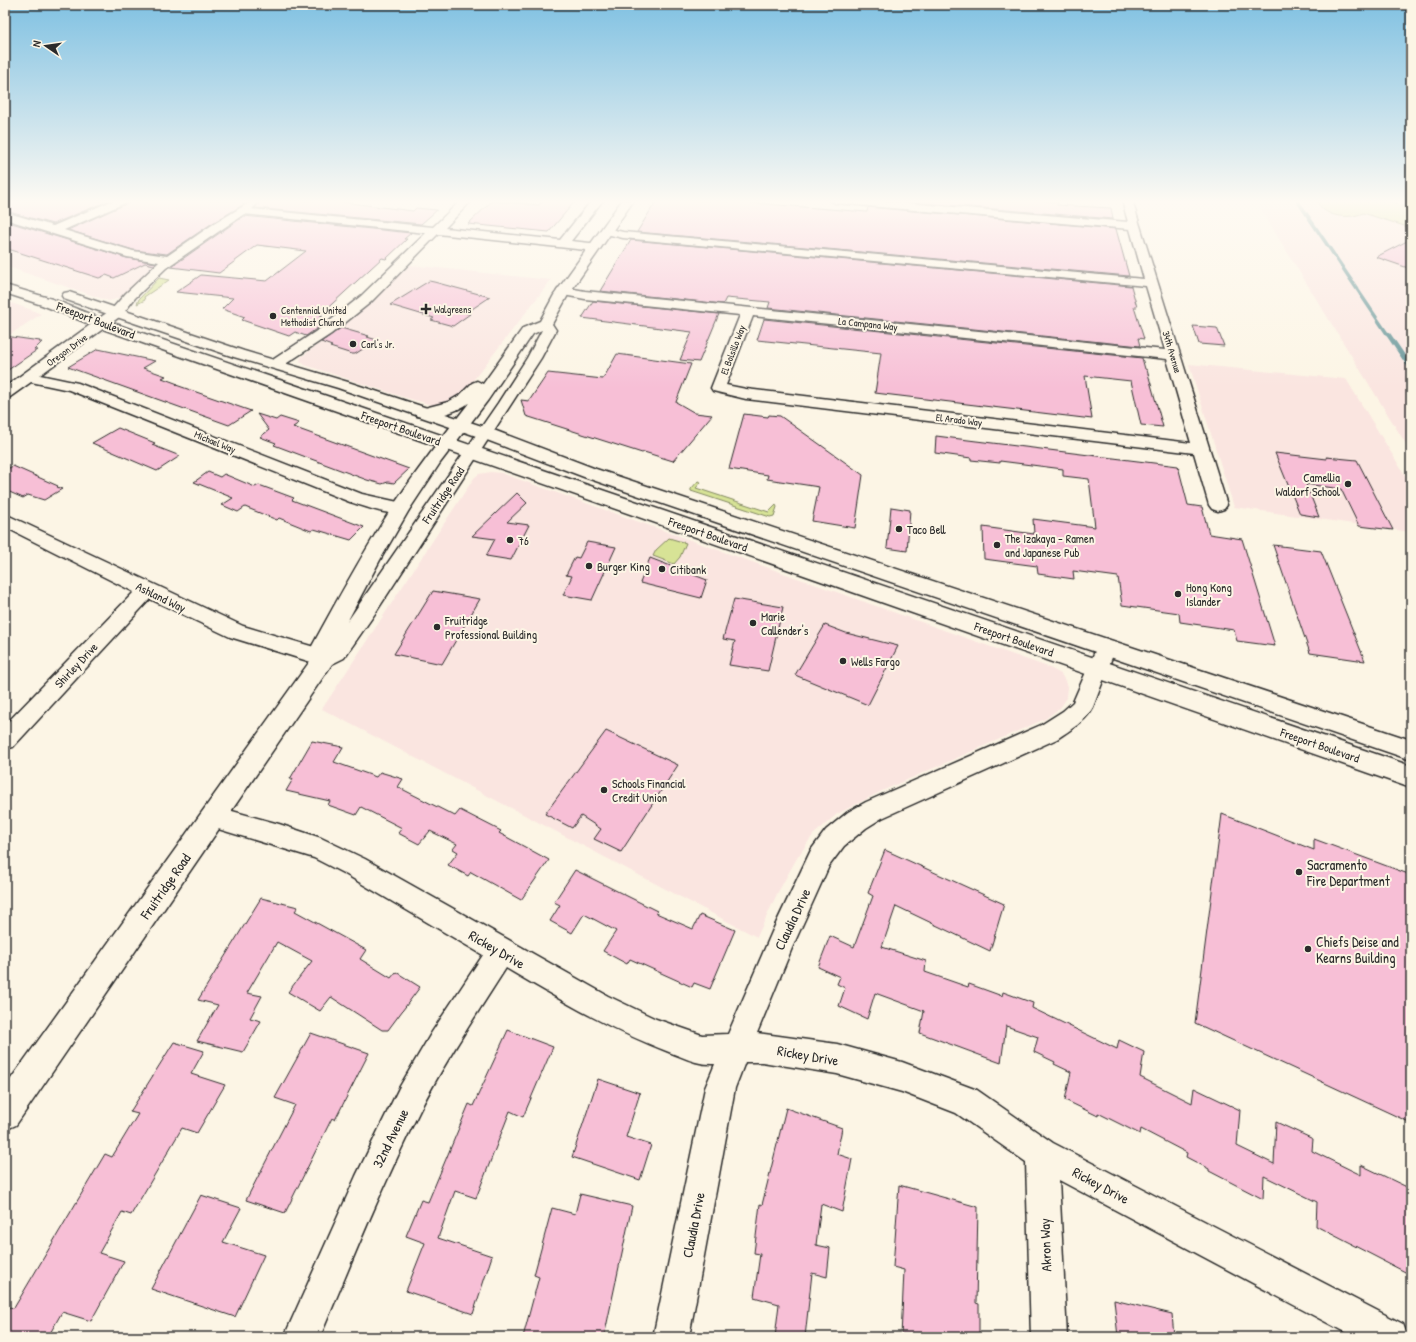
<svg xmlns="http://www.w3.org/2000/svg" width="1416" height="1342" viewBox="0 0 1416 1342" font-family="'Patrick Hand',sans-serif">
<style>
.built{fill:#fae5e0}
.green{fill:#d7e396;stroke:#818760}
.lines{fill:none;stroke-linecap:round;stroke-linejoin:round}
.stream-far1{stroke:#609194;stroke-width:3.5}
.stream{stroke:#609194;stroke-width:4.5}
.building{fill:#f7bfd6;stroke:#2b2b2b}
.minor-casing{stroke:#2b2b2b;stroke-width:3}
.secondary-casing{stroke:#2b2b2b;stroke-width:3}
.primary-casing{stroke:#2b2b2b;stroke-width:3}
.minor{fill:#fcf5e5;fill-rule:evenodd}
.secondary{fill:#fcf5e5;fill-rule:evenodd}
.primary{fill:#fcf5e5;fill-rule:evenodd}
.poi-dot{fill:#2b2b2b;stroke:#fcf5e5;stroke-width:1.5}
.labels{text-anchor:middle;dominant-baseline:central;stroke-width:4;stroke-linejoin:round;paint-order:stroke}
.far-poi-label{font-size:10px;fill:#2b2b2b;stroke:#fcf5e5;text-anchor:start}
.far-street-label{font-size:10px;fill:#2b2b2b;stroke:#fcf5e5}
.street-label{font-size:12px;fill:#2b2b2b;stroke:#fcf5e5}
.poi-label{font-size:12px;fill:#2b2b2b;stroke:#fcf5e5;text-anchor:start}
.near-poi-label{font-size:14px;fill:#2b2b2b;stroke:#fcf5e5;text-anchor:start}
.near-street-label{font-size:14px;fill:#2b2b2b;stroke:#fcf5e5}
</style>
<rect width="100%" height="100%" fill="#fcf5e5"/>
<filter id="ink" filterUnits="userSpaceOnUse"><feTurbulence type="fractalNoise" baseFrequency=".025" numOctaves="2"/><feDisplacementMap in="SourceGraphic" scale="8" xChannelSelector="R" yChannelSelector="G"/><feConvolveMatrix kernelMatrix="1 2 1 2 8 2 1 2 1" color-interpolation-filters="sRGB"/></filter>
<g filter="url(#ink)">
<g class="built">
<path d="M1255,200H1411V452Z"/>
<path d="M5,218L152,261L155,265L123,297L109,301L5,266Z"/>
<path d="M410,265L551,280L458,400L436,406L403,397L305,365L300,361L301,357L349,322Z"/>
<path d="M5,301L29,309L41,314L5,338Z"/>
<path d="M1189,364L1346,379L1411,485V532L1234,507Z"/>
<path d="M491,472L501,473L1048,667L1061,674L1068,686L1067,698L1060,708L1045,719L884,790L837,814L813,835L797,858L777,894L757,937L322,709L474,478L479,474Z"/>
</g>
<g class="green">
<path d="M1316,200H1386L1411,208V228L1363,213C1353,218 1334,218 1324,210C1321,208 1318,203 1316,200Z"/>
<path d="M159,278L169,280L144,297L145,300L137,304L139,299Z"/>
<path d="M698,481L701,482L696,488L769,512L776,505L777,507L774,516L770,517L691,491V489Z"/>
<path d="M669,538L686,543L680,557L674,564L653,556L656,550Z"/>
</g>
<g class="lines">
<path class="stream-far1" d="M1297,200L1388,335"/>
<path class="stream" d="M1388,334L1411,368"/>
</g>
<g class="building">
<path d="M5,200H110L53,224L5,211Z"/>
<path d="M129,200H251L211,224L167,254L133,250L68,230L128,203Z"/>
<path d="M253,200H328L413,211L416,208L437,210L421,224L255,208L258,204Z"/>
<path d="M544,200H576L549,232L468,224L492,201L539,205Z"/>
<path d="M657,200H716L867,212L868,207L1116,229L1129,276L637,232Z"/>
<path d="M889,200H1037L1057,202V205L1111,208L1113,219Z"/>
<path d="M244,216L411,233L404,239H407L386,259L382,258L320,315L323,316L319,319L323,320L321,322L325,323L306,336L295,332L289,336L242,320L245,317L222,309L233,298L176,292L201,275L267,281L306,251L257,245L219,273L171,267Z"/>
<path d="M5,221L127,258L156,263L154,265L145,263L114,278L106,275L99,278L5,248Z"/>
<path d="M1411,239V269L1376,257Z"/>
<path d="M631,240L1131,286L1137,307H1134L1144,339L1138,338L1140,346L768,308L770,302L726,298L723,304L600,291Z"/>
<path d="M429,281L434,282L490,297L466,313L470,314L453,326L431,320L434,318L390,305Z"/>
<path d="M593,301L719,314L699,362L680,360L692,332L582,318Z"/>
<path d="M764,319L1142,358L1145,369L1147,370L1163,427L1141,425L1131,381L1085,376L1092,419L875,393L881,353L757,340Z"/>
<path d="M1193,326L1217,328L1224,346L1199,344Z"/>
<path d="M341,328L369,336L367,337L377,340L355,354H352L330,347L332,346L321,342Z"/>
<path d="M5,336L40,341L39,342H42L34,350H37L5,372Z"/>
<path d="M98,349L155,361L143,368L166,376L162,378L178,384L176,385L251,411L229,425L68,367Z"/>
<path d="M617,354L691,364L676,402L695,413L712,415L673,461L644,452L642,453L526,416L521,400L529,401L548,373L603,379Z"/>
<path d="M257,414L276,420L280,417L299,423L293,427L409,469L394,483L388,482L382,484L367,480L274,445L276,443L260,437L269,430Z"/>
<path d="M744,414L768,417L769,415L780,416L863,475L855,528L812,521L819,487L767,479L768,475L729,469Z"/>
<path d="M118,428L155,443L152,445L180,456L157,471L92,443Z"/>
<path d="M936,436L1178,466L1188,505L1202,507L1209,534L1242,539L1275,646L1237,641L1234,630L1180,622L1179,613L1122,605L1118,577L1073,571L1074,579L1038,574L1037,566L984,559L983,527L1034,534L1033,519L1095,527L1089,479L1063,476V469L1000,461V463L971,460V458L935,453Z"/>
<path d="M1275,453L1327,459L1326,457L1357,460L1393,530L1359,526L1341,489L1306,484L1319,517L1300,514Z"/>
<path d="M13,466L58,486L57,487L62,489L44,500L28,495L23,498L5,490V470Z"/>
<path d="M208,472L220,477L224,474L255,487L259,485L294,498L292,500L364,527L351,540L314,529L311,531L279,518L277,520L245,507L238,512L222,505L233,498L194,482Z"/>
<path d="M517,493L527,503L507,522L529,525L511,560L486,556L495,539L472,536Z"/>
<path d="M891,507L910,510L907,551L887,548Z"/>
<path d="M587,542L616,547L592,600L563,595L572,576L566,575L575,557L579,558Z"/>
<path d="M1273,545L1321,551L1365,661L1310,653Z"/>
<path d="M650,558L707,580L701,598L640,583Z"/>
<path d="M433,591L480,599L442,664L394,654Z"/>
<path d="M734,599L783,607L768,671L729,665L735,641L723,639Z"/>
<path d="M825,625L846,633L898,646L868,705L795,675Z"/>
<path d="M606,731L678,765L621,852L594,839L601,829L581,816L572,828L545,814Z"/>
<path d="M312,741L343,747L334,762L376,777L380,772L403,779L398,787L455,816L460,810L501,831L499,833L549,860L521,900L471,872L468,876L448,865L458,852L453,849L457,844L430,831L419,844L398,833L402,828L361,807L356,815L328,805L330,801L286,791L293,779H290Z"/>
<path d="M1222,814L1314,850V839L1411,875V1123L1195,1023Z"/>
<path d="M885,850L1004,904L990,951L896,906L882,947L926,961L925,972L968,987L969,984L1002,996L1003,992L1033,1003L1032,1008L1117,1049L1119,1040L1144,1052L1140,1077L1192,1103L1194,1088L1240,1110L1237,1146L1274,1164L1276,1122L1313,1139L1312,1151L1361,1175V1165L1411,1189V1275L1316,1226L1317,1202L1264,1176L1263,1199L1209,1171V1169L1186,1157L1187,1153L1141,1129L1140,1134L1098,1113V1116L1065,1100L1071,1072L1054,1064L1055,1062L1034,1052L1038,1037L1006,1026L1001,1063L920,1033L924,1011L875,993L867,1019L839,1006L845,988L837,984L840,977L818,967L830,936L854,947L873,896L868,893Z"/>
<path d="M575,870L657,911L656,913L693,929L700,915L735,930L710,989L694,983L692,987L630,959L627,964L603,951L616,931L584,914L572,933L550,921L560,905L554,902Z"/>
<path d="M261,898L298,907L295,911L366,950L360,959L391,978L396,972L420,987L388,1030H382L331,997L320,1011L288,992L312,961L277,942L247,993L262,996L250,1018L261,1021L243,1052L197,1041L218,1005L198,1000Z"/>
<path d="M508,1030L553,1047L523,1117L510,1111L476,1198L455,1191L438,1238L492,1256L473,1314L406,1291L425,1243L406,1236L421,1200L428,1202L469,1104L473,1106Z"/>
<path d="M311,1033L369,1053L335,1120L332,1118L285,1213L246,1200L295,1105L275,1098Z"/>
<path d="M174,1042L204,1051L191,1074L225,1085L197,1133L182,1128L131,1215L122,1212L99,1253L124,1261L91,1321L62,1312L48,1337H5V1314L9,1307L14,1308L105,1154L112,1157L138,1114L130,1112Z"/>
<path d="M598,1079L640,1093L626,1137L651,1145L640,1180L572,1157Z"/>
<path d="M786,1108L842,1128L837,1154L852,1159L842,1212L821,1204L816,1245L830,1248L827,1277L812,1273L805,1337H775L779,1304L754,1297L760,1254L754,1253L760,1204L762,1205Z"/>
<path d="M899,1185L978,1207L976,1303L979,1304V1337H901L904,1270L893,1267Z"/>
<path d="M580,1194L632,1206L604,1337H523L539,1277L534,1275L552,1208L575,1214Z"/>
<path d="M201,1195L241,1208L223,1242L264,1255L235,1317L151,1289Z"/>
<path d="M1114,1300L1172,1314L1174,1337H1118Z"/>
</g>
<g class="lines">
<g class="minor-casing">
<g id="minor">
<path d="M114,200H128L127,202L64,230L133,251L167,256L212,225L252,201L257,204L252,209L433,227L461,200H472L445,228L560,240L592,200H603L571,241L599,244L601,247L599,250L595,251L438,234L371,302L331,334L281,367L276,368L271,367L269,364L271,361L321,328L361,296L426,233L244,214L166,268L135,298L122,315L40,375L78,383L362,494L407,504L410,508L407,512C389,517 367,507 350,502L69,390L31,382L10,397L5,399V387L112,309L126,293L159,262L127,257L5,219V212L53,226Z"/>
<path d="M830,200H872L1128,222L1122,200H1132L1227,505L1224,509L1218,511L1212,509L1209,505L1194,453L746,399L713,391L711,388L740,315L585,299L558,294L557,291L558,288L563,287L585,291L1165,350L1146,286L623,238L602,233L600,231L602,229L606,228L623,232L1144,279L1130,229L835,203ZM753,316L1167,359L1191,443L746,389L726,385Z"/>
<path d="M5,514L243,626L331,652L334,658L331,664L324,666L230,637L150,599L13,747L5,749V725L134,592L5,527Z"/>
<path d="M1106,639L1113,642L1116,647L1093,707C1086,721 1070,730 1057,739L882,818L866,828L844,846L829,866L792,948L757,1033L837,1044L902,1062L977,1090L1053,1143L1403,1324L1408,1337H1354L1059,1180L1067,1337H1031L1026,1162L956,1113L902,1092L837,1074L762,1062H745L735,1088L689,1337H653L705,1088L715,1064C697,1065 685,1058 669,1052C611,1030 559,999 506,968C476,1015 445,1061 420,1110C383,1184 352,1261 320,1337H284L356,1176L399,1088L432,1032L483,955L347,875L314,858L205,825L202,817L205,809L214,806L279,824L321,838L365,859L608,996L656,1019L702,1035L728,1034L772,932L811,850L826,830L848,812L866,802L1041,725L1063,711L1073,702L1099,642Z"/>
</g>
</g>
<g class="secondary-casing">
<path id="secondary" d="M622,200H634L568,295L552,324L556,330L541,358L376,612L344,658L332,664L16,1125L5,1130V1087L313,657L311,648C337,600 364,551 393,506C417,470 443,436 469,403C456,412 433,420 417,416L415,413L417,410L448,402L460,395L472,383L477,381L483,384L523,328L540,321L554,295ZM542,330L527,358L498,403L347,622L380,560L409,510L440,463L488,400L533,334Z"/>
</g>
<g class="primary-casing">
<g id="primary">
<path d="M5,285L52,299L107,321L1411,766V788L97,327L42,305L5,293Z"/>
<path d="M69,292L244,351L348,382L491,429L596,469L1411,740V760L584,477L479,437L338,388L234,357L64,299L62,296L64,293Z"/>
</g>
</g>
<use href="#minor" class="minor"/>
<use href="#secondary" class="secondary"/>
<use href="#primary" class="primary"/>
</g>
</g>
<linearGradient id="sky" x2="0" y2="1"><stop stop-color="#80c1e2"/><stop offset="0.52" stop-color="#fefaf3"/><stop offset="1" stop-color="#fefaf3" stop-opacity="0"/></linearGradient>
<rect width="1416" height="388" fill="url(#sky)"/>
<g class="poi-dot">
<path d="M424 303h4v4h4v4h-4v4h-4v-4h-4v-4h4z"/>
<circle cx="273" cy="316" r="4"/>
<circle cx="353" cy="344" r="4"/>
<circle cx="1348" cy="484" r="4"/>
<circle cx="899" cy="529" r="4"/>
<circle cx="510" cy="540" r="4"/>
<circle cx="997" cy="545" r="4"/>
<circle cx="589" cy="566" r="4"/>
<circle cx="662" cy="569" r="4"/>
<circle cx="1178" cy="594" r="4"/>
<circle cx="753" cy="623" r="4"/>
<circle cx="437" cy="627" r="4"/>
<circle cx="843" cy="661" r="4"/>
<circle cx="604" cy="790" r="4"/>
<circle cx="1299" cy="872" r="4"/>
<circle cx="1308" cy="949" r="4"/>
</g>
<g class="labels">
<g class="far-poi-label">
<text x="434" y="309">Walgreens</text>
<text x="281" y="310">Centennial United<tspan x="281" dy="12">Methodist Church</tspan></text>
<text x="361" y="344">Carl's Jr.</text>
</g>
<g class="far-street-label">
<text transform="translate(868 324) rotate(6)">La Campana Way</text>
<text transform="translate(67 350) rotate(-36)">Oregon Drive</text>
<text transform="translate(733 350) rotate(-69)">El Bolsillo Way</text>
<text transform="translate(1172 352) rotate(73)">34th Avenue</text>
<text transform="translate(959 420) rotate(7)">El Arado Way</text>
<text transform="translate(215 442) rotate(22)">Michael Way</text>
</g>
<g class="street-label">
<text transform="translate(96 320) rotate(21)">Freeport Boulevard</text>
<text transform="translate(401 428) rotate(19)">Freeport Boulevard</text>
<text transform="translate(443 495) rotate(-56)">Fruitridge Road</text>
<text transform="translate(708 534) rotate(19)">Freeport Boulevard</text>
<text transform="translate(161 597) rotate(26)">Ashland Way</text>
<text transform="translate(1014 639) rotate(19)">Freeport Boulevard</text>
<text transform="translate(76 665) rotate(-47)">Shirley Drive</text>
<text transform="translate(1320 745) rotate(19)">Freeport Boulevard</text>
</g>
<g class="poi-label">
<text x="1340" y="477" text-anchor="end">Camellia<tspan x="1340" dy="14">Waldorf School</tspan></text>
<text x="907" y="529">Taco Bell</text>
<text x="1005" y="538">The Izakaya - Ramen<tspan x="1005" dy="14">and Japanese Pub</tspan></text>
<text x="518" y="540">76</text>
<text x="597" y="566">Burger King</text>
<text x="670" y="569">Citibank</text>
<text x="1186" y="587">Hong Kong<tspan x="1186" dy="14">Islander</tspan></text>
<text x="761" y="616">Marie<tspan x="761" dy="14">Callender's</tspan></text>
<text x="445" y="620">Fruitridge<tspan x="445" dy="14">Professional Building</tspan></text>
<text x="851" y="661">Wells Fargo</text>
<text x="612" y="783">Schools Financial<tspan x="612" dy="14">Credit Union</tspan></text>
</g>
<g class="near-poi-label">
<text x="1307" y="864">Sacramento<tspan x="1307" dy="16">Fire Department</tspan></text>
<text x="1316" y="941">Chiefs Deise and<tspan x="1316" dy="16">Kearns Building</tspan></text>
</g>
<g class="near-street-label">
<text transform="translate(165 886) rotate(-55)">Fruitridge Road</text>
<text transform="translate(792 919) rotate(-65)">Claudia Drive</text>
<text transform="translate(497 949) rotate(30)">Rickey Drive</text>
<text transform="translate(808 1055) rotate(10)">Rickey Drive</text>
<text transform="translate(390 1138) rotate(-64)">32nd Avenue</text>
<text transform="translate(1101 1185) rotate(28)">Rickey Drive</text>
<text transform="translate(693 1225) rotate(-79)">Claudia Drive</text>
<text transform="translate(1045 1245) rotate(-92)">Akron Way</text>
</g>
</g>
<rect width="1416" height="1342" fill="none" stroke="#fcf5e5" stroke-width="20"/>
<rect x="10" y="10" width="1396" height="1322" fill="none" stroke="#2b2b2b" stroke-width="1.5" filter="url(#ink)"/>
<g transform="translate(46 46) rotate(283)" stroke="#fcf5e5" stroke-width="3" paint-order="stroke">
<path d="M0-3L7 15L0 10L-7 15Z" fill="#2b2b2b"/>
<text y="-6" font-size="11" font-weight="bold" text-anchor="middle" fill="#2b2b2b">N</text>
</g>
</svg>
